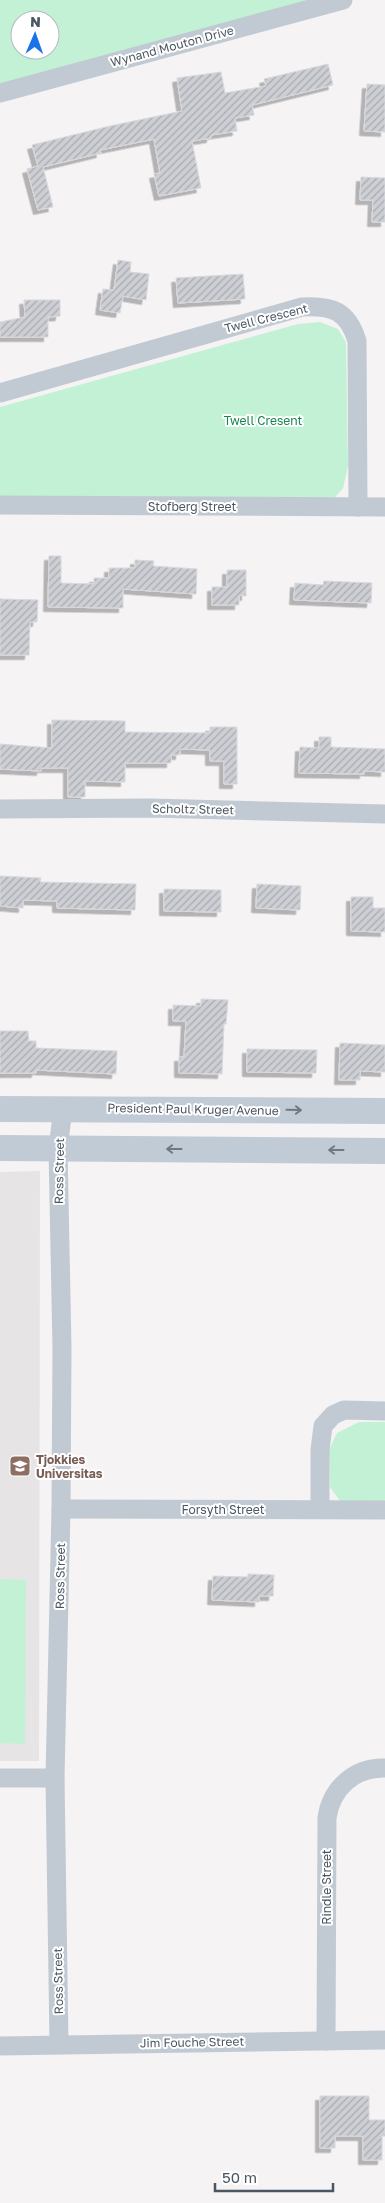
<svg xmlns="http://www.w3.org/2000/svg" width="385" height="2203" viewBox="0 0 385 2203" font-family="'Golos Text',sans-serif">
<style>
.education{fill:#e6e4e5}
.green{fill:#c3f1d5;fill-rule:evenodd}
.building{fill:url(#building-hatch);stroke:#d7d9de;filter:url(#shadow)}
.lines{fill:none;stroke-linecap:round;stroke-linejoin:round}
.street{stroke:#c1cad2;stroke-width:19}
.secondary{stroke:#c1cbd6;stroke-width:26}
.oneway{stroke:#6e7984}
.labels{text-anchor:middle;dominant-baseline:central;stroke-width:4;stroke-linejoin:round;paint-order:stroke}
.street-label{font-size:12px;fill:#4a5661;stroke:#fff}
.park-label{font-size:12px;fill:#17864f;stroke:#fff}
.education-label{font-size:12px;font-weight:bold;fill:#785e54;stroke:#fff;text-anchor:start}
</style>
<defs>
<pattern id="building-hatch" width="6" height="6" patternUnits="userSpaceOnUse" patternTransform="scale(1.25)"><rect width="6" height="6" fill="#cdcfd5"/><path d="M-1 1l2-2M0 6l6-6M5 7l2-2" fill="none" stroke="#a8abb0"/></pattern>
<filter id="shadow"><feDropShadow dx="-4.5" dy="4.5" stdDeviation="0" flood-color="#0004"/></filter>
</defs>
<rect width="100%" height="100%" fill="#f5f3f3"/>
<path class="education" d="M40,1171L39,1761H0V1172Z"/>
<g class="green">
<path d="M0,0H349L0,96ZM20,20H50V50H20Z"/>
<path d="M320,322L338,329L346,342L348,466L343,488L331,502L0,504V407L298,324Z"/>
<path d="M359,1422H385V1505L340,1501L330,1487L329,1450L337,1433Z"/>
<path d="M0,1579L26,1580L25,1744L0,1743Z"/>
</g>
<g class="building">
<path d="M328,64L333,85L252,105L254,115L235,118L237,131L211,135V138L192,141L201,188L159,196L154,174L160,173L154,139L100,150L101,153L43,167L53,207L38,210L27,169L38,166L32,145L110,126L182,111L177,78L221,72L225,93L266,86L264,79Z"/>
<path d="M367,84L385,85V132L364,131Z"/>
<path d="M361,177L385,178V222H372L373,200H360Z"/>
<path d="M118,260L131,262L130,272L149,274L146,300L123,296L120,313L100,310L103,289L114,290Z"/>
<path d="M243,274L245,299L178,303L176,278Z"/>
<path d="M24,300H60V316L48,317V337H0V322L25,317Z"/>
<path d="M49,556H61V583L94,584V578H109V568H135V560L154,561L153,566L197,569L196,594L123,589V608L48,607Z"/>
<path d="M227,570H246V596L239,595V605H212V587H227Z"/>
<path d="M324,581L372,583L371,603L294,600L295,583L323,585Z"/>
<path d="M0,599L38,600L37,622H30L29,655H0Z"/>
<path d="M52,720L125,721V732L210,733V727H237V784H224V761H210V750L180,749V755H171V763H125V782L85,781V797H68V768H41V771L0,769V744L52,748Z"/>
<path d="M319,737H331V747L385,749V772L364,771V774L299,773L300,747L319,748Z"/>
<path d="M0,876L41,878L40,882L136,884L135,910L57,908V901L23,900V908L0,906Z"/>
<path d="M257,884L301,886L300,910L256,908Z"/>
<path d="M164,889L221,890V912L164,911Z"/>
<path d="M351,897H373V908H385V932L351,931Z"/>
<path d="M201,999L228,1000L226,1024H224L222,1074L179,1073V1057H184L186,1021H173V1005L201,1006Z"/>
<path d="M0,1031H28L29,1041H36V1048L117,1051L116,1074L36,1070V1073H0Z"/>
<path d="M340,1043L385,1045V1072L360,1071V1080H339Z"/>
<path d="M247,1049L317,1050L316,1073L247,1072Z"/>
<path d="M248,1574L274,1575L273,1596H259V1602L212,1600L213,1576L248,1577Z"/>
<path d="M320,2096H369V2120H385V2136H382V2160H363V2136H335V2148H320Z"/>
</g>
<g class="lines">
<g class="street">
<path d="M0,93L343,0"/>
<path d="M0,393L302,307C332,305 348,311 357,341L358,507"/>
<path d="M0,505L385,507"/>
<path d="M0,809L151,808L385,814"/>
<path d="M61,1509L385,1510"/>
<path d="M320,1509V1450L323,1426L333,1415L344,1410L385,1411"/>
<path d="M0,1778H55"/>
<path d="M326,2041L327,1818C331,1789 354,1767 385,1768"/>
<path d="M59,2044L55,1778L61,1509L62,1348L58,1149L63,1108"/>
<path d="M0,2046L385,2040"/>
</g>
<g class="secondary">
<path d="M0,1109L385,1111"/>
<path d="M0,1148L385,1151"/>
</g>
</g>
<defs><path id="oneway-shaft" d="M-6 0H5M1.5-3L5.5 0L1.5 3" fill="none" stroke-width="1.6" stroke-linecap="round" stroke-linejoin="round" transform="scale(1.25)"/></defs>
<g class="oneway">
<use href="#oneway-shaft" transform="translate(294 1110) rotate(1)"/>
<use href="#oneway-shaft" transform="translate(174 1149) rotate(-180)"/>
<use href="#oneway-shaft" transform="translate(336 1150) rotate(-180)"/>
</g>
<defs>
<g id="school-square" transform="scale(1.125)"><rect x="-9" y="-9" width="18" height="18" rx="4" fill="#8d6e63" stroke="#fff"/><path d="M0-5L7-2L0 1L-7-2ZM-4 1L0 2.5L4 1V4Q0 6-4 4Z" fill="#fff"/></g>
</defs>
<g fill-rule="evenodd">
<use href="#school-square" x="20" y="1466"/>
</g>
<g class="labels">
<g class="street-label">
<text transform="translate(172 46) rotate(-15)">Wynand Mouton Drive</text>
<text transform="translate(266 318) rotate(-14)">Twell Crescent</text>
<text x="192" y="506">Stofberg Street</text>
<text transform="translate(193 809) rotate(1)">Scholtz Street</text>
<text transform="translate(193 1109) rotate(1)">President Paul Kruger Avenue</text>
<text transform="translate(59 1171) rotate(-89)">Ross Street</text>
<text x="223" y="1509">Forsyth Street</text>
<text transform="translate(60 1576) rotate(-89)">Ross Street</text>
<text transform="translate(326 1887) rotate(-90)">Rindle Street</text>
<text transform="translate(58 1981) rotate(-91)">Ross Street</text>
<text transform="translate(192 2042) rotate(-1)">Jim Fouche Street</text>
</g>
<g class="park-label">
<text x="263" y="420">Twell Cresent</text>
</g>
<g class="education-label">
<text x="36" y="1459">Tjokkies<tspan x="36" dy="14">Universitas</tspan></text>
</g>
</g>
<g transform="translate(35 35) rotate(2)"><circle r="24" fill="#ffffff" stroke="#b7bbc0"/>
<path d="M0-4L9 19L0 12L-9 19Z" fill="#1a73e8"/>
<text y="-8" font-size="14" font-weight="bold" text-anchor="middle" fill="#4a5661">N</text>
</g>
<path d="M215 2183v8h118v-8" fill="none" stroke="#4a5661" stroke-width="2.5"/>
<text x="222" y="2183" font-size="15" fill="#4a5661" stroke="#ffffff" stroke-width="4" paint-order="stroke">50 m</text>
</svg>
